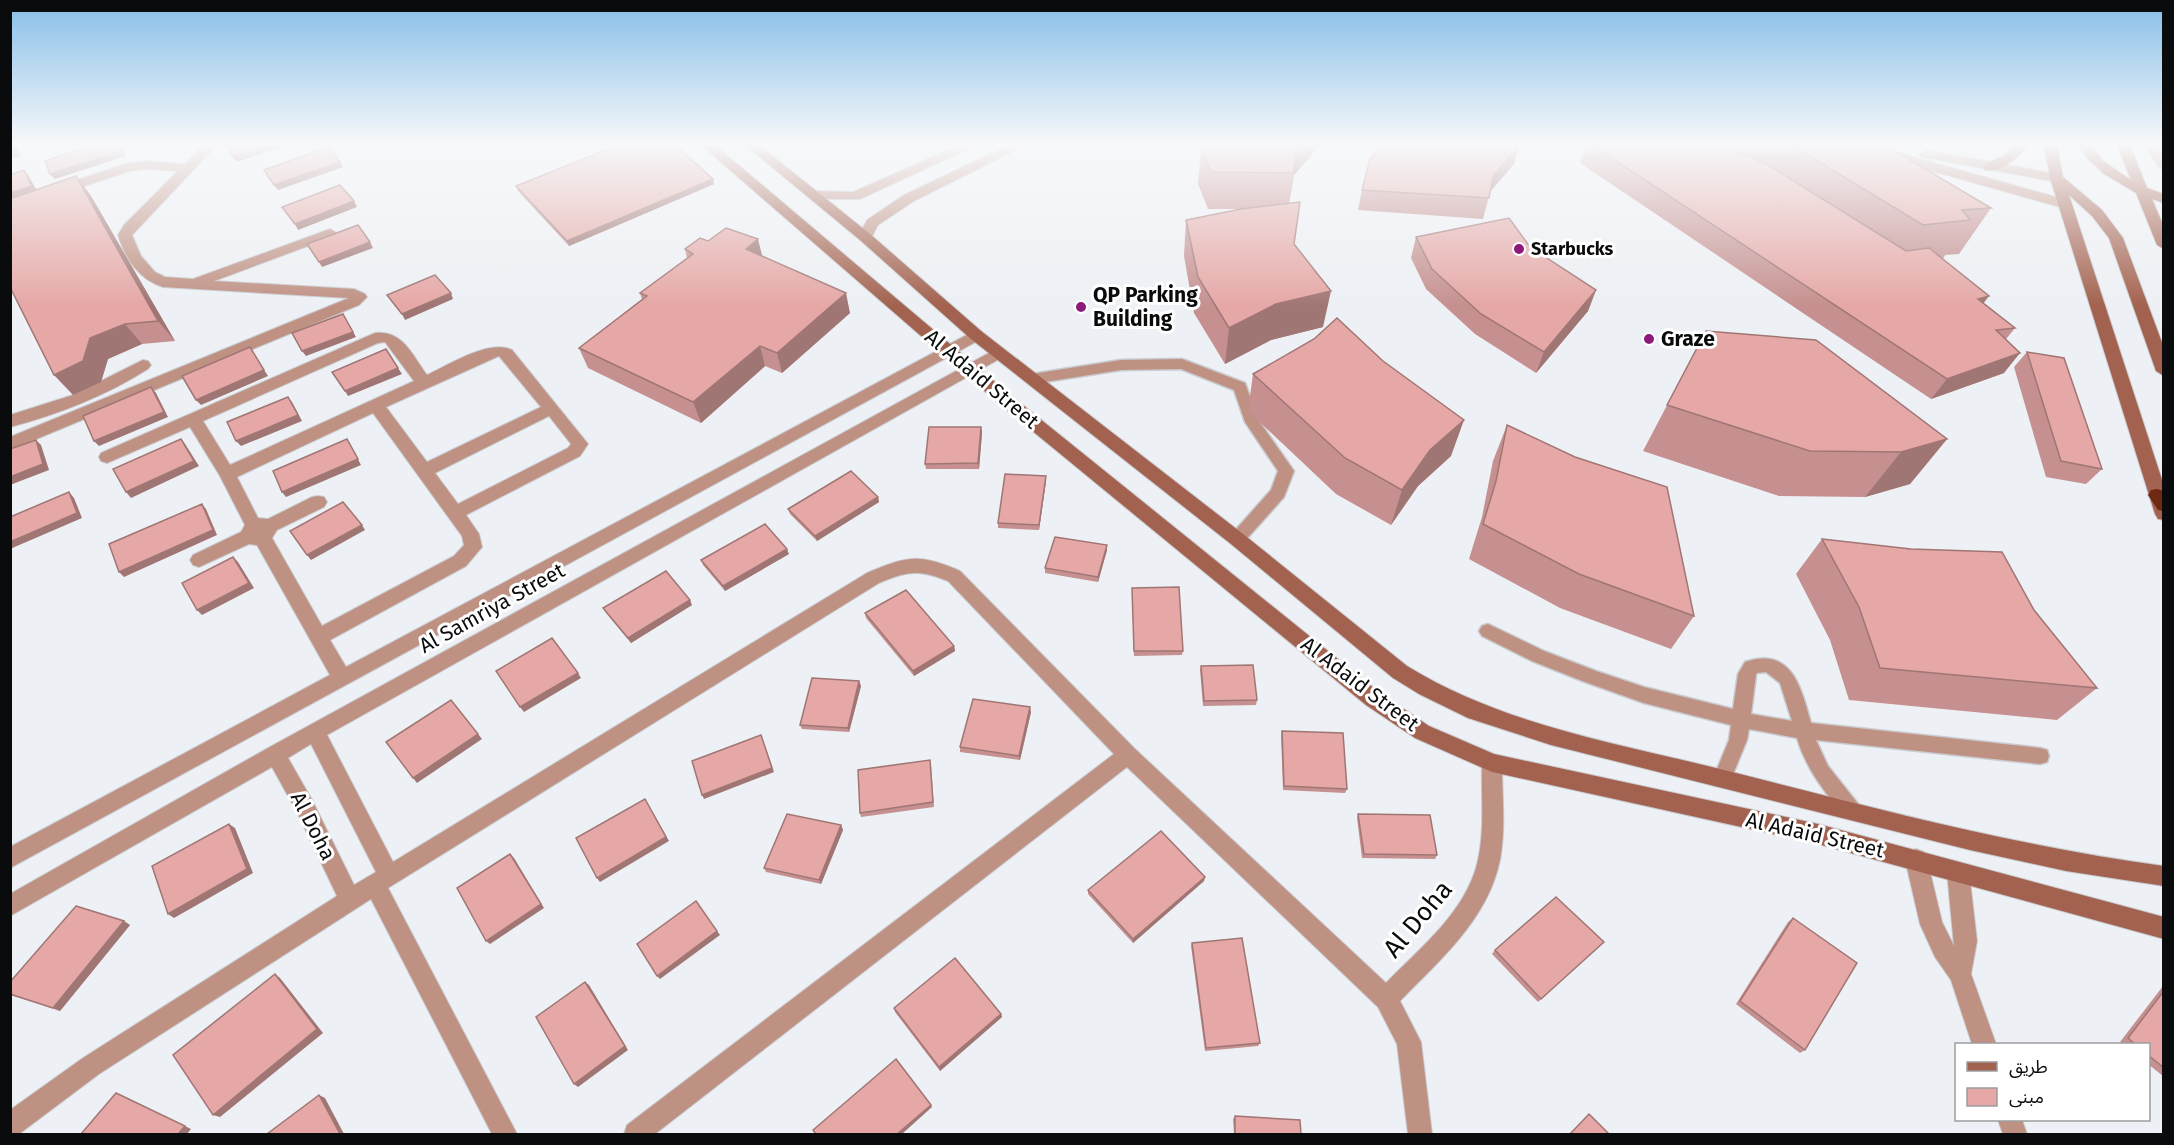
<svg xmlns="http://www.w3.org/2000/svg" width="2174" height="1145" viewBox="0 0 2174 1145" font-family="'Fira Sans','Noto Sans Arabic',sans-serif">
<style>
.lines{fill:none;stroke-linecap:round;stroke-linejoin:round}
.lane-casing{stroke:#c9cbcf;stroke-width:3}
.street-casing{stroke:#c9cbcf;stroke-width:2}
.secondary-casing{stroke:#c9cbcf;stroke-width:2}
.highway-casing{stroke:#c9cbcf;stroke-width:2}
.lane{fill:#bf9183;fill-rule:evenodd}
.street{fill:#bf9183;fill-rule:evenodd}
.secondary{fill:#a3624f;fill-rule:evenodd}
.highway{fill:#6f2913;fill-rule:evenodd}
.wall{fill:#c5908f}
.shaded-wall{fill:#a07674}
.building{fill:#e5a8a6;stroke:#a07674;stroke-width:1.5}
.poi-dot{fill:#8d1a7b;stroke:#fff;stroke-width:2}
.labels{text-anchor:middle;dominant-baseline:central;stroke-width:6;stroke-linejoin:round;paint-order:stroke}
.far-poi-label{font-size:18px;font-weight:bold;fill:#0a0b0c;stroke:#fff;text-anchor:start}
.poi-label{font-size:21px;font-weight:bold;fill:#0a0b0c;stroke:#fff;text-anchor:start}
.street-label{font-size:21px;fill:#0a0b0c;stroke:#fff}
.near-street-label{font-size:26px;fill:#0a0b0c;stroke:#fff}
</style>
<rect width="100%" height="100%" fill="#edf0f4"/>
<g class="lines">
<g class="lane-casing">
<g id="lane">
<path d="M1182,359L1245,383L1259,421L1294,471L1284,497L1243,543L1237,545L1231,543L1229,539L1231,535L1271,490L1278,471L1245,422L1234,390L1181,369L1121,370L1032,384L1025,379L1032,374L1121,360Z"/>
<path d="M1488,624L1544,651L1596,671L1644,687L1733,709L1738,674L1745,662C1792,646 1801,688 1811,723L2040,748L2047,750L2049,756L2047,762L2040,764L1816,740L1828,766L1859,805L1862,811L1859,817L1852,820L1845,817C1825,792 1806,769 1797,738L1749,729L1747,740L1731,779L1729,785L1722,787L1715,785L1713,779L1729,740L1731,725L1644,703L1585,682L1532,661L1482,636L1479,631L1482,626ZM1766,672L1780,683L1792,721L1751,714L1756,675L1757,673Z"/>
</g>
</g>
<g class="street-casing">
<g id="street">
<path d="M203,145H217L132,235L141,256L155,272L165,277L193,279L330,229L337,233L335,236L214,281L354,289L365,294L367,297L359,305L10,450V437L349,298L163,287C139,280 125,258 118,235L124,225L178,171L147,169L130,171L10,211V202L128,163L147,161L185,164Z"/>
<path d="M959,145H977L860,199H814L807,195L814,191L853,192Z"/>
<path d="M1009,145H1026L914,201L878,225L870,240L865,241L858,237L867,220L904,195Z"/>
<path d="M1861,145H1880L1910,156L2070,201L2072,204L2070,207H2060L1900,162Z"/>
<path d="M2145,145H2158L2164,154V169L2159,168Z"/>
<path d="M1926,150L2057,174L2064,178L2057,182L1921,157L1919,154Z"/>
<path d="M976,330L981,331L984,335L981,339L10,868V847L330,675L257,545L249,544L199,567L193,565L190,560L193,555L241,532L245,525L220,476L190,427L107,463L101,461L99,457L101,453L375,333C403,330 412,355 427,375C449,365 489,339 512,350L588,444L580,456L466,515L479,534L482,547L466,566L330,640L346,667ZM385,342L414,381L230,465L203,421L378,343ZM499,356L541,407L427,462L386,407ZM373,413L462,536L464,545L454,556L322,626L272,538L277,530L324,507L327,502L324,497L318,496L312,497L268,519L258,518L237,477ZM549,416L571,444L568,448L458,504L435,473Z"/>
<path d="M998,348L1003,349L1006,353L1003,357L327,735L393,862L867,573C907,556 919,553 960,571L1135,749L1386,983C1421,947 1467,911 1478,860C1485,828 1481,795 1482,763L1485,757L1492,754L1499,757L1502,763C1502,795 1506,828 1500,860C1488,919 1440,960 1400,1001L1421,1042L1432,1134H1408L1397,1044L1378,1007L1127,767L655,1134H624L627,1125L1114,754L948,581C919,569 907,571 879,583L388,888L517,1134H492L371,899L99,1074L19,1134H10V1110L83,1058L337,896L298,814L272,767L10,916V894L268,748ZM311,744L376,872L354,885L312,800L288,758Z"/>
<path d="M143,360L148,361L151,365L148,369C105,396 60,414 10,427V415L73,395Z"/>
<path d="M1916,849L1924,852L1927,859L1942,922L1954,946L1947,872L1950,865L1958,862L1966,865L1969,872L1977,941L1971,974L1996,1044H1972L1951,980L1935,957L1920,924L1905,859L1908,852Z"/>
<path d="M1998,1120H2022L2027,1134H2003Z"/>
</g>
</g>
<g class="secondary-casing">
<g id="secondary">
<path d="M701,145H715L1008,393L1380,693L1429,726L1494,754L1818,824L2164,917V939L1818,844L1492,772L1415,738L1366,705L996,401Z"/>
<path d="M745,145H759L870,234L981,331L1243,534L1407,666C1503,725 1616,743 1724,770C1870,807 2015,846 2164,866V886L2066,871L1970,850L1551,745L1468,718L1419,694L1393,678L1231,544L971,339L860,240Z"/>
<path d="M2015,145H2028C2019,157 2002,173 1985,170L1983,167L1985,164L2005,155Z"/>
<path d="M2044,145H2057L2063,177L2102,210L2123,238L2164,348V376L2156,371L2109,238L2092,216L2069,195L2164,486V520L2158,519L2155,514L2050,178Z"/>
<path d="M2078,145H2091L2103,161L2131,180L2117,145H2130L2147,188L2164,194V203L2152,199L2164,227V249L2157,245L2136,193L2104,174L2086,157Z"/>
</g>
</g>
<g class="highway-casing">
<path id="highway" d="M2157,489L2164,491V511L2158,510L2148,495L2151,490Z"/>
</g>
<use href="#lane" class="lane"/>
<use href="#street" class="street"/>
<use href="#secondary" class="secondary"/>
<use href="#highway" class="highway"/>
</g>
<g class="wall">
<path d="M1320,145L1294,175L1289,203L1294,244L1323,327L1271,340L1225,364L1194,313L1184,256L1186,220L1242,209H1208L1198,184L1201,148Z"/>
<path d="M1381,145H1520L1514,164L1490,192L1483,219L1358,210L1362,190Z"/>
<path d="M1585,145H1885L1991,208L1959,254L1945,255L1943,259L1983,303L2015,328L2006,339L2004,373L1931,399L1580,163Z"/>
<path d="M24,170L28,175L36,190L76,176L91,196L175,341L142,344L108,359L101,382L73,395Z"/>
<path d="M713,179L714,184L569,246L518,191L516,186Z"/>
<path d="M1416,237L1596,290L1588,311L1536,373L1475,334L1426,289L1411,258Z"/>
<path d="M685,249L762,256L850,313L782,373L765,366L701,423L588,368L579,348L642,299L640,293L687,258Z"/>
<path d="M1706,331L1947,439L1910,484L1865,497L1779,496L1643,451Z"/>
<path d="M2027,352L2102,469L2086,484L2046,477L2014,367Z"/>
<path d="M1253,374L1451,456L1418,486L1391,525L1336,494L1248,411Z"/>
<path d="M1507,425L1575,457L1694,616L1671,649L1560,608L1469,559L1482,517L1493,461Z"/>
<path d="M981,427L982,433L979,469H926L925,464Z"/>
<path d="M1046,481L1039,530L998,528V523Z"/>
<path d="M878,497L879,502L817,541L790,514L788,509Z"/>
<path d="M1822,539L1911,549L2034,610L2097,688L2057,720L1849,700L1830,640L1796,574Z"/>
<path d="M1107,545V550L1098,582L1045,573V568Z"/>
<path d="M789,554L725,591L703,565L701,560Z"/>
<path d="M1132,593L1183,651L1182,655L1134,656Z"/>
<path d="M692,605L631,643L606,613L603,608Z"/>
<path d="M865,613L954,646L955,651L914,676L866,618Z"/>
<path d="M1201,666L1257,700L1256,705L1203,706L1200,670Z"/>
<path d="M859,681L861,686L849,732L802,729L800,725Z"/>
<path d="M1031,712L1020,760L960,752V747Z"/>
<path d="M1282,731L1347,789L1345,793L1283,790L1281,735Z"/>
<path d="M931,765L934,807L861,817L860,813Z"/>
<path d="M1358,814L1437,855L1435,859L1362,858L1357,818Z"/>
<path d="M841,825L843,830L821,884L766,872L764,868Z"/>
<path d="M1205,877L1204,881L1133,943L1088,894V890Z"/>
<path d="M1793,918L1805,1050L1800,1053L1736,1004L1788,922Z"/>
<path d="M130,925L60,1011L10,995V982Z"/>
<path d="M1192,943L1260,1043L1258,1046L1205,1051L1191,946Z"/>
<path d="M1600,946L1538,1002L1492,954L1495,950Z"/>
<path d="M2163,986V1076L2148,1064V1044H2124L2120,1042Z"/>
<path d="M894,1008L1001,1014L1002,1017L940,1071L895,1012Z"/>
<path d="M1235,1116L1301,1134H1234L1233,1119Z"/>
</g>
<g class="shaded-wall">
<path d="M14,145H15L21,156L10,159V152Z"/>
<path d="M120,145H121L126,156L55,179L50,174Z"/>
<path d="M268,145H287L237,162L233,157Z"/>
<path d="M1298,145H1320L1294,175L1288,209Z"/>
<path d="M1519,145L1514,164L1486,196L1493,176Z"/>
<path d="M340,162L343,167L278,190L274,185Z"/>
<path d="M24,170L28,175L37,191L10,200V193Z"/>
<path d="M76,176L91,196L175,341L158,321Z"/>
<path d="M713,179L714,184L569,246L567,241Z"/>
<path d="M354,201L357,207L298,230L295,224Z"/>
<path d="M758,239L763,259L746,249Z"/>
<path d="M370,242L373,248L322,267L319,262Z"/>
<path d="M1596,290L1588,311L1536,373L1544,352Z"/>
<path d="M1331,291L1323,327L1271,340L1225,364L1229,328L1276,304Z"/>
<path d="M451,293L453,299L405,320L402,314Z"/>
<path d="M846,293L850,313L782,373L777,353Z"/>
<path d="M1989,296L1973,317L1978,299Z"/>
<path d="M343,314L356,337L306,356L302,351Z"/>
<path d="M125,324L142,344L108,359L101,382L73,395L54,375L90,338Z"/>
<path d="M760,346L765,366L701,423L693,402Z"/>
<path d="M253,353L268,376L201,405L196,400Z"/>
<path d="M2020,353L2004,373L1931,399L1947,379Z"/>
<path d="M398,368L402,374L348,396L345,391Z"/>
<path d="M151,387L156,393L168,417L99,446L94,441Z"/>
<path d="M288,397L292,402L302,421L241,446L236,441Z"/>
<path d="M1464,420L1451,456L1418,486L1391,525L1402,490L1430,450Z"/>
<path d="M981,427L982,433L979,469L978,463Z"/>
<path d="M181,439L185,444L199,466L131,498L126,492Z"/>
<path d="M347,439L361,465L286,497L282,492Z"/>
<path d="M1947,439L1910,484L1865,497L1901,452Z"/>
<path d="M36,440L41,445L49,470L10,485V477Z"/>
<path d="M1046,476V481L1039,530V525Z"/>
<path d="M69,492L74,498L82,518L10,549V542Z"/>
<path d="M878,497L879,502L817,541L815,536Z"/>
<path d="M202,504L206,509L217,535L124,577L119,572Z"/>
<path d="M362,525L365,530L311,560L307,555Z"/>
<path d="M1107,545V550L1098,582V577Z"/>
<path d="M787,549L789,554L725,591L723,586Z"/>
<path d="M233,557L238,562L254,588L202,615L197,610Z"/>
<path d="M690,600L692,605L631,643L628,638Z"/>
<path d="M954,646L955,651L914,676L913,671Z"/>
<path d="M578,673L581,678L524,712L520,707Z"/>
<path d="M859,681L861,686L849,732L848,728Z"/>
<path d="M1030,707L1031,712L1020,760L1019,756Z"/>
<path d="M478,734L482,739L417,783L413,778Z"/>
<path d="M763,740L774,772L704,799L702,795Z"/>
<path d="M645,799L669,841L600,882L597,878Z"/>
<path d="M229,824L235,828L253,873L174,918L168,914Z"/>
<path d="M841,825L843,830L821,884L819,880Z"/>
<path d="M510,854L514,858L544,908L490,944L486,941Z"/>
<path d="M1205,877L1204,881L1133,943V939Z"/>
<path d="M124,921L130,925L60,1011L53,1008Z"/>
<path d="M717,931L720,935L660,979L657,976Z"/>
<path d="M275,974L280,978L323,1033L220,1117L213,1115Z"/>
<path d="M585,982L589,985L628,1050L578,1087L574,1084Z"/>
<path d="M1001,1014L1002,1017L940,1071L939,1067Z"/>
<path d="M116,1093L123,1096L191,1129L187,1134H178Z"/>
<path d="M319,1095L325,1098L344,1134H340Z"/>
<path d="M931,1105L932,1107L902,1134H897Z"/>
</g>
<g class="building">
<path d="M10,145H14L17,150L10,152Z"/>
<path d="M94,145H120L122,151L50,174L45,161Z"/>
<path d="M226,145H268L233,157Z"/>
<path d="M618,145H675L713,179L567,241L516,186Z"/>
<path d="M1202,145H1298L1293,173L1211,172L1201,148Z"/>
<path d="M1381,145H1519L1493,176L1489,198L1362,190L1370,159Z"/>
<path d="M1592,145H1723L1766,164L1906,251L1929,248L1989,296L1978,299L2015,328L1996,330L2020,353L1947,379Z"/>
<path d="M1791,145H1885L1991,208L1962,210L1970,220L1923,225Z"/>
<path d="M329,147L340,162L274,185L264,170Z"/>
<path d="M24,170L32,186L10,193V175Z"/>
<path d="M76,176L158,321L125,324L90,338L83,361L54,375L10,287V199Z"/>
<path d="M340,185L354,201L295,224L282,207Z"/>
<path d="M1300,202L1294,244L1331,291L1276,304L1229,328L1198,277L1186,220L1241,209Z"/>
<path d="M1509,218L1530,247L1596,290L1544,352L1481,314L1432,269L1416,237Z"/>
<path d="M358,225L370,242L319,262L307,244Z"/>
<path d="M726,228L758,239L746,249L846,293L777,353L760,346L693,402L579,348L647,296L640,293L693,254L685,249L700,238L708,241Z"/>
<path d="M435,275L451,293L402,314L387,295Z"/>
<path d="M343,314L353,332L302,351L292,333Z"/>
<path d="M1337,318L1383,361L1464,420L1430,450L1402,490L1345,458L1253,374L1314,339Z"/>
<path d="M1706,331L1816,340L1947,439L1901,452L1810,451L1667,405Z"/>
<path d="M250,347L264,370L196,400L182,376Z"/>
<path d="M386,349L398,368L345,391L332,372Z"/>
<path d="M2027,352L2064,358L2102,469L2061,461Z"/>
<path d="M151,387L164,412L94,441L83,416Z"/>
<path d="M288,397L298,415L236,441L227,422Z"/>
<path d="M1507,425L1575,457L1667,487L1694,616L1579,574L1483,524L1496,481Z"/>
<path d="M929,427H981L978,463L925,464Z"/>
<path d="M181,439L194,461L126,492L113,469Z"/>
<path d="M347,439L358,459L282,492L273,471Z"/>
<path d="M36,440L43,464L10,477V449Z"/>
<path d="M851,471L878,497L815,536L788,509Z"/>
<path d="M1005,474L1046,476L1039,525L998,523Z"/>
<path d="M69,492L77,513L10,542V517Z"/>
<path d="M343,502L362,525L307,555L290,531Z"/>
<path d="M202,504L213,530L119,572L109,544Z"/>
<path d="M765,524L787,549L723,586L701,560Z"/>
<path d="M1055,537L1107,545L1098,577L1045,568Z"/>
<path d="M1822,539L1911,549L2002,552L2034,610L2097,688L1880,668L1859,607Z"/>
<path d="M233,557L249,583L197,610L182,583Z"/>
<path d="M666,571L690,600L628,638L603,608Z"/>
<path d="M1179,587L1183,651H1134L1132,588Z"/>
<path d="M906,590L954,646L913,671L865,613Z"/>
<path d="M552,638L578,673L520,707L496,671Z"/>
<path d="M1253,665L1257,700L1204,701L1201,666Z"/>
<path d="M812,678L859,681L848,728L800,725Z"/>
<path d="M973,699L1030,707L1019,756L960,747Z"/>
<path d="M451,700L478,734L413,778L386,742Z"/>
<path d="M1282,731L1343,733L1347,789L1284,786Z"/>
<path d="M761,735L772,768L702,795L692,761Z"/>
<path d="M930,760L933,802L860,813L858,770Z"/>
<path d="M645,799L666,837L597,878L576,838Z"/>
<path d="M787,814L841,825L819,880L764,868Z"/>
<path d="M1358,814L1430,815L1437,855L1364,854Z"/>
<path d="M229,824L247,869L168,914L152,866Z"/>
<path d="M1161,831L1205,877L1133,939L1088,890Z"/>
<path d="M510,854L541,904L486,941L457,888Z"/>
<path d="M1556,897L1604,942L1541,999L1495,950Z"/>
<path d="M696,901L717,931L657,976L637,944Z"/>
<path d="M76,906L124,921L53,1008L10,994V982Z"/>
<path d="M1793,918L1857,963L1805,1050L1740,1001Z"/>
<path d="M1242,938L1260,1043L1206,1048L1192,943Z"/>
<path d="M955,958L1001,1014L939,1067L894,1008Z"/>
<path d="M275,974L317,1029L213,1115L173,1055Z"/>
<path d="M585,982L625,1046L574,1084L536,1017Z"/>
<path d="M2163,992V1067L2148,1055V1044H2135L2128,1038Z"/>
<path d="M896,1059L931,1105L897,1134H816L813,1130Z"/>
<path d="M116,1093L185,1126L178,1134H81Z"/>
<path d="M319,1095L340,1134H267Z"/>
<path d="M1589,1114L1609,1134H1570Z"/>
<path d="M1235,1116L1300,1120L1301,1134H1235Z"/>
</g>
<linearGradient id="sky" x2="0" y2="1"><stop stop-color="#86bee8"/><stop offset="0.47" stop-color="#f7f8fa"/><stop offset="1" stop-color="#f7f8fa" stop-opacity="0"/></linearGradient>
<rect width="2174" height="306" fill="url(#sky)"/>
<g class="poi-dot">
<circle cx="1519" cy="249" r="6"/>
<circle cx="1081" cy="307" r="6"/>
<circle cx="1649" cy="339" r="6"/>
</g>
<g class="labels">
<g class="far-poi-label">
<text x="1531" y="249">Starbucks</text>
</g>
<g class="poi-label">
<text x="1093" y="295">QP Parking<tspan x="1093" dy="24">Building</tspan></text>
<text x="1661" y="339">Graze</text>
</g>
<g class="street-label">
<text transform="translate(982 379) rotate(40)">Al Adaid Street</text>
<text transform="translate(492 608) rotate(-29)">Al Samriya Street</text>
<text transform="translate(1360 684) rotate(37)">Al Adaid Street</text>
<text transform="translate(313 826) rotate(63)">Al Doha</text>
<text transform="translate(1815 835) rotate(13)">Al Adaid Street</text>
</g>
<g class="near-street-label">
<text transform="translate(1418 919) rotate(-50)">Al Doha</text>
</g>
</g>
<rect width="2174" height="1145" fill="none" stroke="#0a0b0c" stroke-width="24"/>
<rect x="1955" y="1043" width="195" height="78" fill="#ffffff" stroke="#9d9d9e" stroke-width="1.5"/>
<rect x="1967" y="1062" width="30" height="9" fill="#a3624f" stroke="#9d9d9e" stroke-width="1.5"/>
<text x="2009" y="1073" font-size="18" fill="#0a0b0c">طريق</text>
<rect x="1967" y="1088" width="30" height="18" fill="#e5a8a6" stroke="#9d9d9e" stroke-width="1.5"/>
<text x="2009" y="1103" font-size="18" fill="#0a0b0c">مبنى</text>
</svg>
